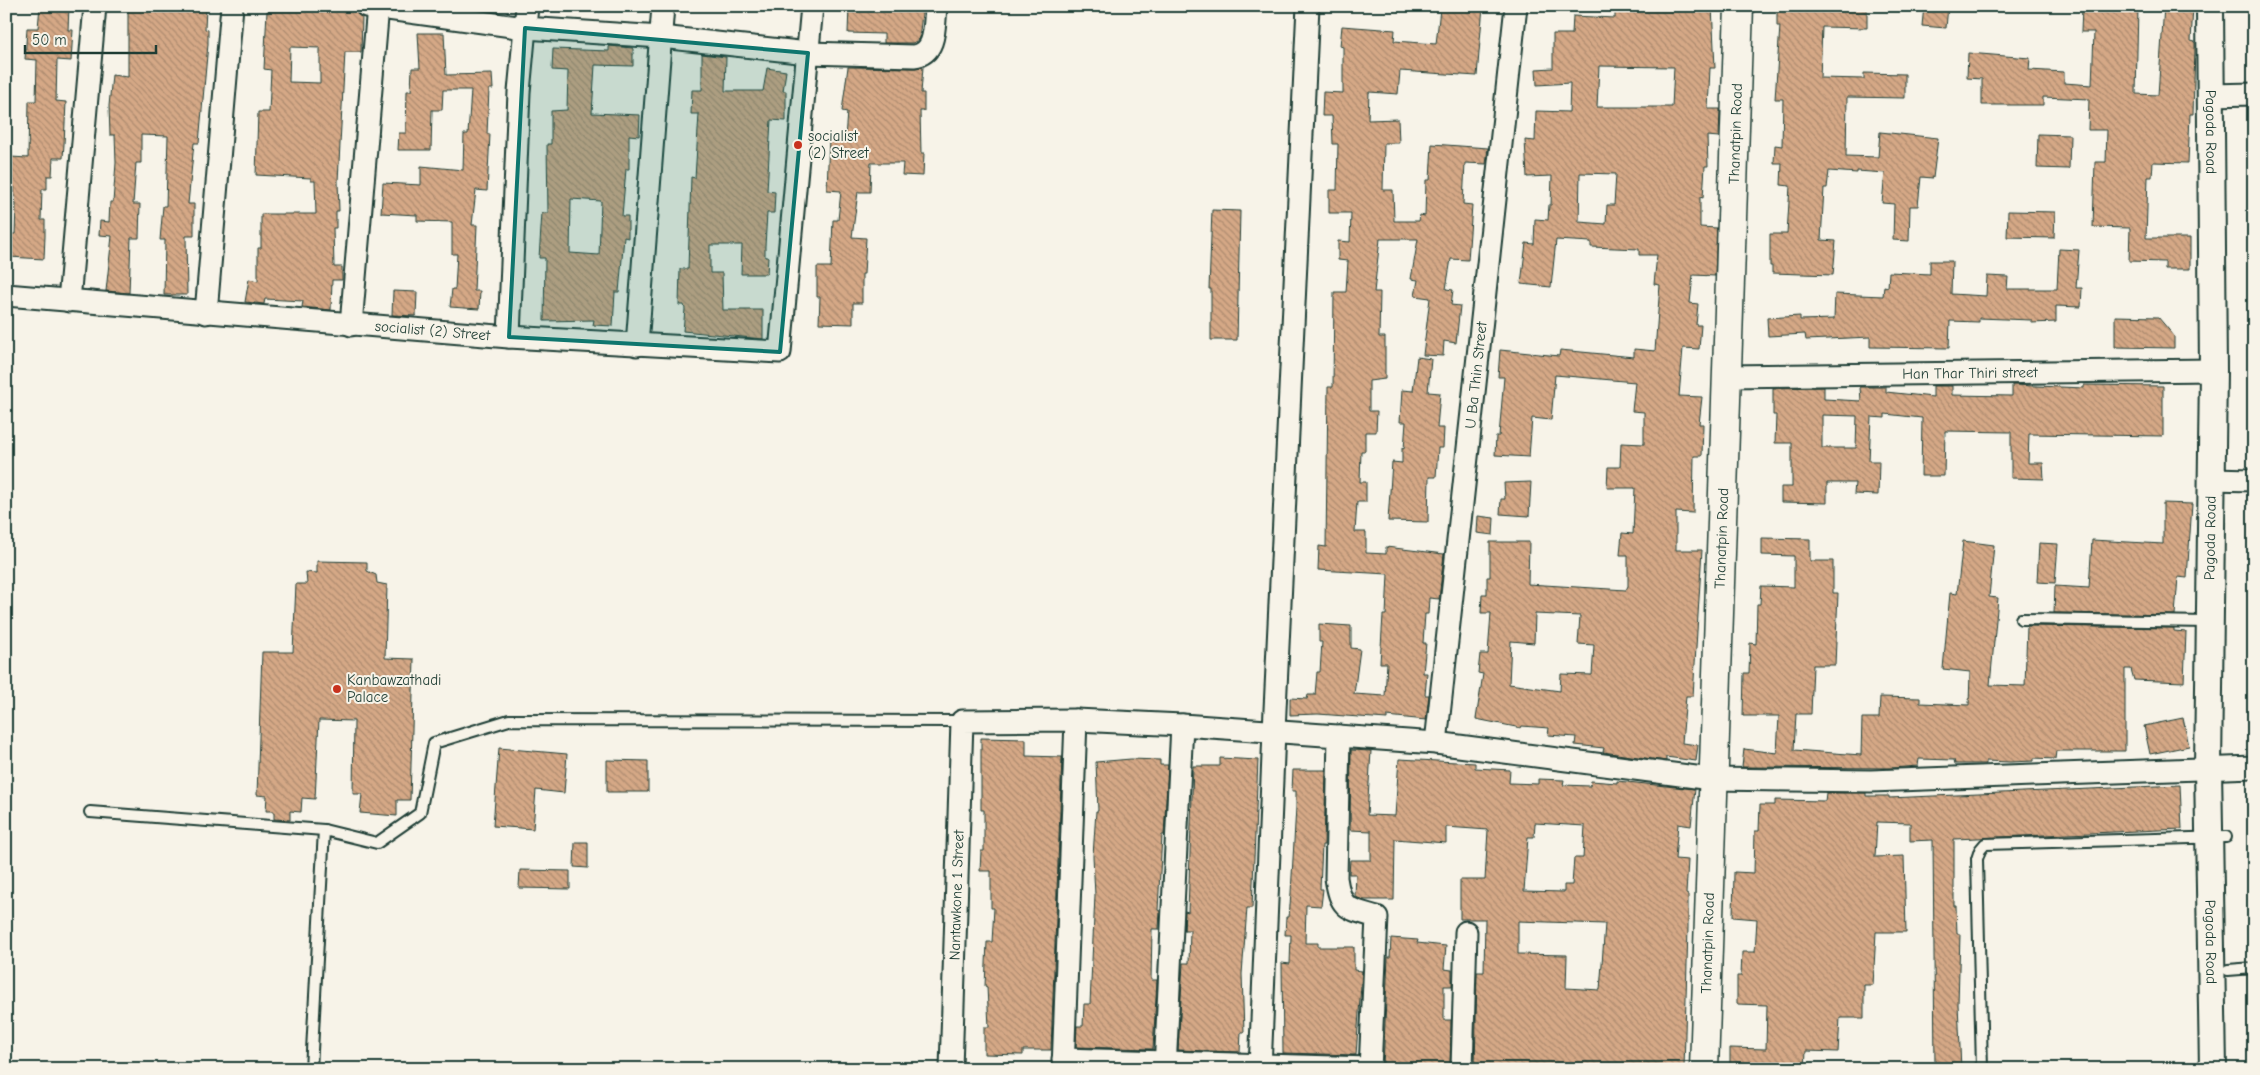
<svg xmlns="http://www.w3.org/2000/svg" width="2260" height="1075" viewBox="0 0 2260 1075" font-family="'Comic Neue',sans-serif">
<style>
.building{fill:url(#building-back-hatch);stroke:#1f3d34;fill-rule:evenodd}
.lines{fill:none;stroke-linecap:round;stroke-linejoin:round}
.service-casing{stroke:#1f3d34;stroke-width:14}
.minor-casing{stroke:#1f3d34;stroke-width:25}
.tertiary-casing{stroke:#1f3d34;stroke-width:30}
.secondary-casing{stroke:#1f3d34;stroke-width:31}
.service{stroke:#f7f3e8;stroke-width:10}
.minor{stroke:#f7f3e8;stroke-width:21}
.tertiary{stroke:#f7f3e8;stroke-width:26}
.secondary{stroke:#f7f3e8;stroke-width:28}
.marked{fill:#0f766e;fill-opacity:0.2;stroke:#0f766e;stroke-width:4;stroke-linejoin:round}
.poi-dot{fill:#c8321e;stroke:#f7f3e8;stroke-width:2}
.labels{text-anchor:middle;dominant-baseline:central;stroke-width:4;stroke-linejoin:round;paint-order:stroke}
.street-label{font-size:15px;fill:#1f3d34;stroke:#f7f3e8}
.poi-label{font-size:15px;fill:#1f3d34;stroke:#f7f3e8;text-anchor:start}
</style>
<defs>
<pattern id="building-back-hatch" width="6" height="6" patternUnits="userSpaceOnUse" patternTransform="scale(1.25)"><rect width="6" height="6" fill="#d5a886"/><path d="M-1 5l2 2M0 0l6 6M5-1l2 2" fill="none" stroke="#ac8a6e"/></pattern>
</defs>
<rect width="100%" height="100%" fill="#f7f3e8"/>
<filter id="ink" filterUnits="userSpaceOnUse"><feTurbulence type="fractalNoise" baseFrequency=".02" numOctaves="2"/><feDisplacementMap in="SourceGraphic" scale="10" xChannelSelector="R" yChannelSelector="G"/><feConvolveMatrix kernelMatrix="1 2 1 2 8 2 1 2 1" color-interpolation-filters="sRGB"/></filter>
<g filter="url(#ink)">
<g class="building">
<path d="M40,6H69L68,30H73L71,61L57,60L56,101L66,102L64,144L63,158H53L52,176H47V189H42L41,220H45V236L44,259L9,257L11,234H15L16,205L14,187H10L11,157L28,158L29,101H36L37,60L25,59L27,28H38Z"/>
<path d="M128,6L206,8L205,29L208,30V44L199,143H194L188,204H194V236H186L187,295H164L165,240H160L163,206H166L168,136L141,135V163H136L133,204H140L139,238H131L129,293L106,291L112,236L99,235L100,221L109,222L110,202H113L116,163L115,135H110L109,106L112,75L128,77Z"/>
<path d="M849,6H923L919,39L913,43H884V34L848,33Z"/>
<path d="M1444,6H1483L1477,76L1400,71L1398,94L1369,92L1368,120L1398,119L1399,143H1384L1383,190H1393L1394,221H1419L1420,215L1425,216L1426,180H1430L1432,144L1488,148L1486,164L1465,163L1463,204L1472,205L1468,260L1451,259L1446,289L1453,290L1451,305L1460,306L1456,343L1444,341L1443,356L1423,355L1430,298L1415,296L1418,280L1411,279L1418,239H1380L1374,292H1380L1379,337H1385V379L1369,381V411H1377L1376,432H1365V451H1361L1360,482H1366V502H1357L1355,532H1366V553L1386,554V547L1444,554L1439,599L1429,598L1428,614H1425L1423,643H1426L1423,673H1427L1425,695H1429L1426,720L1387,716V719L1318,714L1290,715V698L1307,699L1308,695H1315L1317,672H1320L1322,642H1319V624L1351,626V648L1360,649L1354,694L1385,696L1387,663H1380L1383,615H1386L1388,574L1318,570L1319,546L1326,547L1328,387H1333L1334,292H1346L1348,261L1338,260V241L1350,242L1351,213H1329V190H1337L1338,144H1333L1332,116H1322L1323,92L1343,93V47L1340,46L1342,26L1395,30L1394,41L1436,44L1440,9H1444Z"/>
<path d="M1615,6H1712L1715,68H1710L1708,109H1720L1719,137L1707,136L1708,166H1705L1703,198L1700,197V227L1717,228L1715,276L1693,275L1690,303L1698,304L1696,325H1701L1699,349L1683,348L1679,396L1702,397L1699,424H1703L1702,456H1694L1693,513L1676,512V550H1702L1693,696H1686L1682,743L1698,745L1696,761L1666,757V761L1603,752L1604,748L1575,745L1576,737L1548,735L1549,728L1522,726L1521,728L1476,719L1483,674L1478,673L1480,654H1488L1491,613H1481L1482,594H1487V577H1490V542H1529L1528,584L1626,590L1628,586V555H1620L1622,533L1633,534L1635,488H1607L1608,467H1620L1621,443L1644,444V412L1632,411L1635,382L1555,375L1551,420L1532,418L1529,457L1495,455L1496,436H1499L1504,377H1498L1500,350L1559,356L1560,350L1634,357V349L1655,351L1660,285L1654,284L1657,255H1639V249L1591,247V242L1556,240L1551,287L1521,284L1526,243L1534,244L1535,219L1548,220L1549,205H1551L1552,176L1527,177L1525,140L1535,141L1536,111L1569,112L1570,83L1537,85L1536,69L1553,68V34H1572L1573,16L1615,18ZM1599,66L1674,67L1672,107H1597ZM1580,173L1616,174L1614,205H1607L1606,224L1579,222ZM1535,614L1580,616L1578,644L1594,645L1592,675L1561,674L1560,691L1509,684L1511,641L1534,643Z"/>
<path d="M1924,6H1948L1946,28L1922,26Z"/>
<path d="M2164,6L2193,7L2191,41L2195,42V49L2193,114H2190L2188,163L2153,162L2152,177H2148L2146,238H2190V269H2165V262L2129,261L2130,228L2093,227L2095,162H2106L2107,130H2088L2089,99L2043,97V105H1982V79L1967,78L1968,53L2030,58L2029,70L2064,72V83L2092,85L2094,32H2081L2082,7L2138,8L2136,94L2158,95Z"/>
<path d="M323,8L354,9L362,17L361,52H345L338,181L339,211H336V228H333L334,267H342V280H332L331,310L302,307L303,301L265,299L264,304L245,302L249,279L258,281V248H261V214H316L315,181H311V178L256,175L258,112H269L271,70L264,69L267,11H323ZM290,47L320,48V83L289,82Z"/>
<path d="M1821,8L1867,9V28L1822,27L1820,78L1864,79V73L1905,74V98L1847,97L1846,156L1878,157L1880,132L1938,138L1933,178L1921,177L1918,206H1910L1909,241L1893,240L1894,204L1882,203L1885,173L1857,171V173L1829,171L1827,188H1824L1821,240L1836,241L1833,275L1772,273V266H1770V234H1787L1790,186L1781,185L1782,163H1774L1775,145L1782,146L1783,99H1775L1780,26H1777V9L1821,10Z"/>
<path d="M418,33H444L446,75L492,74L493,89H489L487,134H490L487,191L476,190L472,225H477L474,291H480L479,309L450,307L452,289H455L457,254H452V222L417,221V215L381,213L383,183L421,185V166L463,170L464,134H468L471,90H443L442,110H432L431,150H398L399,133H406L407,91H411L412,68H420Z"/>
<path d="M609,46L633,48V66L595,65L592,113L640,115L639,136L629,135V169H626L622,216H628V238L624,237L619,292H615L613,326L593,325L594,320L544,321L545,258H539L542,213H548L547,144H551V111L567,110L568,71L552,70L553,49L609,51ZM571,199L601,201L599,255L570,253Z"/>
<path d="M702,54L726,57L725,91H763L767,68L786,71L783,91H786V121L771,120L767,191L775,192L774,213H767L765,246V257H768L767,274H741L742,245H710V273H722L723,310H763V339L683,331L685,309L684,305H679L680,269H688L691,177L695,178L699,114H691L692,90H702Z"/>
<path d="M848,67L914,68L923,67L921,93H924V111H920L921,153H924L923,176L902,175L903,163H871L870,192H858L852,237L866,238L864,274H862V303H853V324L819,323L820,297H817V267H831L833,220H838L841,191L827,190L829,137L845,138L847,112L842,111Z"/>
<path d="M2038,134L2070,135L2069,169L2037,168Z"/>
<path d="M1212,210L1240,211L1237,340H1211V289H1209Z"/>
<path d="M2008,211L2055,212L2054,238L2007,237Z"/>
<path d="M2059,249L2079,250L2076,288H2082L2081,307L2056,306V322L2031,323V320L1979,318V322L1950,321L1949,348L1870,347V337L1806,340L1805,334L1768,336L1767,318L1800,316V320L1834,319L1835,294L1883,296L1884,286L1888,287L1889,272L1930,274V261H1952L1951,294L1986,296L1987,276L2008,277L2007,289H2057Z"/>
<path d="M393,291L417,292L416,316L392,315Z"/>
<path d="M2115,316L2158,317L2174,336V348L2115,347Z"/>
<path d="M1417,357L1431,359L1428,392L1440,393L1437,428H1444L1443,448H1438L1436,477H1429L1428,522L1388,521L1392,462L1402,463V448L1404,449L1406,422H1400L1402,390L1413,391Z"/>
<path d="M2012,385L2084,388V385L2163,386V436L2029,434L2028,463H2043L2044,479L2011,478V432L1945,431L1944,476H1921L1922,418L1885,414V418L1871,417L1869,461H1879L1878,495L1854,494L1855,483H1827V503L1781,502V487H1792V443H1775L1776,415H1773V388L1824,387V399L1861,401L1860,387H1886V392L1933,397V386H1952V395L2012,396ZM1822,415L1857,416L1856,448H1822Z"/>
<path d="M1531,482L1529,516L1500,514L1501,499H1505L1504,483Z"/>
<path d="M2163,503L2192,504L2187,578L2178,577L2175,615L2054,613L2055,586L2089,588L2092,540L2163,544Z"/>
<path d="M1478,516L1494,518L1493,535L1477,533Z"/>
<path d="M1762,538L1810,539V561H1833V593H1838L1835,665H1813L1811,714H1796L1794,750L1861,755L1862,718H1879L1880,697L1920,698V703L1969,705L1970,672L1943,669L1950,593L1957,594L1963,541L1994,545L1989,597L1998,598L1990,685L2025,686L2027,626L2174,628V631L2186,632L2184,682L2134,680L2131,669H2125V751H2056L2055,759L2034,758V761L2010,762L1986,761V764H1955L1954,760L1919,759L1918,766L1892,768L1742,767L1744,749L1777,753L1779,716H1743L1744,673H1749L1750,643L1756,644L1757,604H1760L1761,586L1794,587V556L1762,555Z"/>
<path d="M2039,543L2058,544L2055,583L2037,582Z"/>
<path d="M317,561L367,562V571L376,575L377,583L387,585L385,658L414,659L410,800H397V816L360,813L362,794H353L354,721L319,720L315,799L302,798L301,812L290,811V820L274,819V811H266L267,796L257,795L262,652H293L296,584H307L306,572L317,573Z"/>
<path d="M2183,718L2189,746L2150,754L2144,726Z"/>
<path d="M981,738L1026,739V756L1062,757L1051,1050H1023V1055L984,1054V1027H989L987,987L985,986L987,942H992L994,908H991V871H980L981,851H984V810H981Z"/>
<path d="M499,748L567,754L564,793L536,790L533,829L493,826Z"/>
<path d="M1351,750L1371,751L1367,815L1395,816L1399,759L1475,763V768L1510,770L1509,783L1538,784V779L1564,780L1563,785L1590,786L1591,781L1617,783V781L1695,789L1691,826L1678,824L1675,859L1688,860L1686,894L1688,895V928L1684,1069H1590V1067L1521,1066H1517V1069H1475L1477,972H1484L1485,919H1460V880H1485L1488,830L1446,827V843L1395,839L1394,900H1364L1358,898L1355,896L1356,874H1349L1350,860H1371V831L1350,830ZM1535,823L1585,826L1583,858H1574L1572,885H1564V892L1524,891L1528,837H1534ZM1518,921L1605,924L1600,990L1566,988L1567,955L1518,954Z"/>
<path d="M1220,758L1258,760L1252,908H1247L1242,974L1244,1032H1241L1240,1052L1178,1050L1183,963H1189L1190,930H1184L1185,911L1188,912L1193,766H1220Z"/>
<path d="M1131,759L1160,760V765H1168L1164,835H1162L1158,910L1160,911L1159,929H1152L1151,980H1157L1153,1049L1076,1047L1077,1026H1083L1084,1004H1090L1095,895L1093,856L1096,811H1098L1096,762Z"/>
<path d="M607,760L648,761V792H607Z"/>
<path d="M1293,770H1326L1324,845H1322L1320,889H1323L1321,906L1306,905L1305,943H1318V947H1354V970L1362,971L1356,1055L1283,1053L1282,963L1290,964L1291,935H1285L1286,917H1289L1291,893L1296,807V791H1292Z"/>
<path d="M2180,785L2182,829L1954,839V906H1956L1957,934H1960L1958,1004L1961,1069H1935L1933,840L1910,841V823L1877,822L1875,857L1904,856L1906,932H1876L1873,985H1864V1018H1840L1838,1052L1806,1051L1805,1069L1730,1068V1048L1766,1049L1767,1005L1737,1004V976H1741L1742,952H1755L1757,919L1733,917L1734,872L1754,873L1755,831H1759L1760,805H1775V800L1825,801L1826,793H1866V796H1889V798Z"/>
<path d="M575,842H588V868L574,867Z"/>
<path d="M520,870L570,871V889L519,888Z"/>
<path d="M1391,938L1418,940L1417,943L1446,946L1444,969L1452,970V986H1444V1020H1451L1450,1069L1383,1066L1388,957H1390Z"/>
</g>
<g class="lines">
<g class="service-casing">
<g id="service">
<path d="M2021,619L2208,622"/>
<path d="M90,812L324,830L377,843L420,813L434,743L509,720L962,721"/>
<path d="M2228,970L2254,968"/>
<path d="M311,1069L324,830"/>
<path d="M1982,1069L1977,859L1980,850L1985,844L2226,837"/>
</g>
</g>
<g class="minor-casing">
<g id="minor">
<path d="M366,6L525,28L661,37L808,53L914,56C937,54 934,24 936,6"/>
<path d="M2211,95L2254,94"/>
<path id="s1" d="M6,295L509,337L780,352L812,6"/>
<path d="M69,301L95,6"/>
<path d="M206,313L232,6"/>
<path d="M351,325L378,6"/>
<path d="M509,337L519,92L527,6"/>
<path d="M637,345L663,6"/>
<path id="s2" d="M1728,376L2213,370"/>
<path d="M2211,479L2254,480"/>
<path d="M1339,736L1336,878C1341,910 1347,908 1377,917L1370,1069"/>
<path id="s3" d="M1436,743L1516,6"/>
<path d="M1063,1059L1370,1068"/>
<path id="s4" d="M951,1069L962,721L1076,720L1182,725L1436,743L1711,779L1871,781L2254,767"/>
<path d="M1063,1069L1076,720"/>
<path d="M1165,1069L1182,725"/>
<path d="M1260,1069L1274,731L1308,6"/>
<path d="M1462,1069L1466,932"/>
</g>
</g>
<g class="tertiary-casing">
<g id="tertiary">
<path id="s5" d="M2210,6L2213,370L2208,768L2213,1069"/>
</g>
</g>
<g class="secondary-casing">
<g id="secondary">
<path id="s6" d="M1704,1069C1713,714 1730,361 1739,6"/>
</g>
</g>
<use href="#service" class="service"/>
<use href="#minor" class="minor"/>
<use href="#tertiary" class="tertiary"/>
<use href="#secondary" class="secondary"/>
</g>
</g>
<path class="marked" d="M525,28L808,53L780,352L509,337Z"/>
<g class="poi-dot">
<circle cx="798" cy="145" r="5"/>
<circle cx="337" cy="689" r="5"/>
</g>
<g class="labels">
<g class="street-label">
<text stroke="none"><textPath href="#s6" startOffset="936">Thanatpin Road</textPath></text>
<text stroke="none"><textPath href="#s5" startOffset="126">Pagoda Road</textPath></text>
<text stroke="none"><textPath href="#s1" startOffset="428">socialist (2) Street</textPath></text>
<text stroke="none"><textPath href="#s2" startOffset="242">Han Thar Thiri street</textPath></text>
<text stroke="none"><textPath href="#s3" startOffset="370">U Ba Thin Street</textPath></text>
<text stroke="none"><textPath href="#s6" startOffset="531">Thanatpin Road</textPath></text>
<text transform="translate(2210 538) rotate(-89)">Pagoda Road</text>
<text stroke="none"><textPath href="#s4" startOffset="174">Nantawkone 1 Street</textPath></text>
<text stroke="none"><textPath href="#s6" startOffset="126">Thanatpin Road</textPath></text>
<text stroke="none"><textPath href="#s5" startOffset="936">Pagoda Road</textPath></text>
</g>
<g class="poi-label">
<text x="808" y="136">socialist<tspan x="808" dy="17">(2) Street</tspan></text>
<text x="347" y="680">Kanbawzathadi<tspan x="347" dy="17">Palace</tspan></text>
</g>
</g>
<rect width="2260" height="1075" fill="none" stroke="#f7f3e8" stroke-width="25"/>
<rect x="12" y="12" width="2235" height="1050" fill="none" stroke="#1f3d34" stroke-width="2" filter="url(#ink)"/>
<path d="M25 45v8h131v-8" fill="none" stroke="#1f3d34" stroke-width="2.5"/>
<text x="32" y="45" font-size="15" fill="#1f3d34" stroke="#f7f3e8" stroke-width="4" paint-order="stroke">50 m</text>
</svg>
